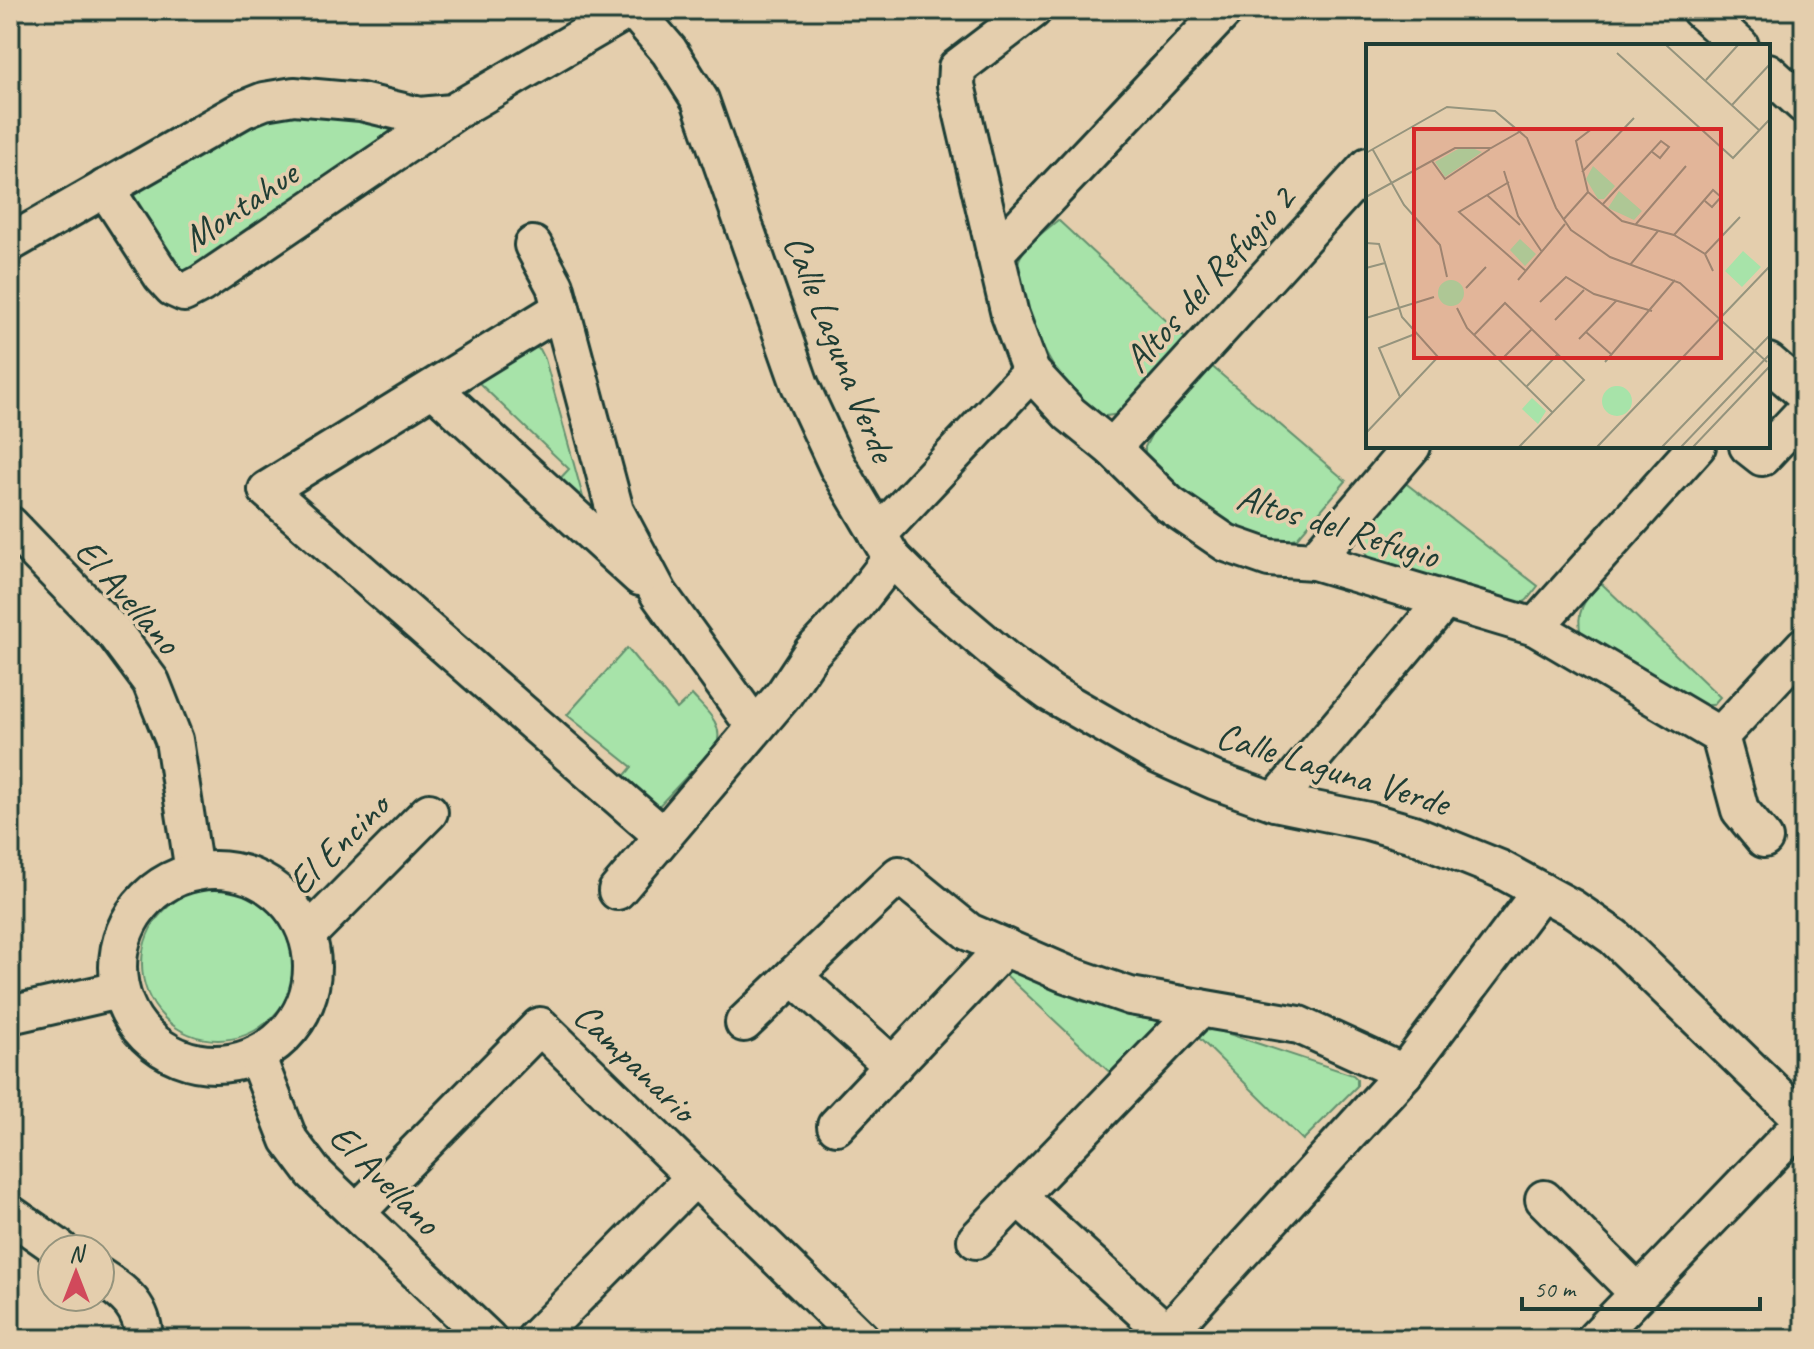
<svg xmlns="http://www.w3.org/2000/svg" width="1814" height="1349" viewBox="0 0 1814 1349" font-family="Caveat,sans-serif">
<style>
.green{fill:#a7e3a9;stroke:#63906e;stroke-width:2}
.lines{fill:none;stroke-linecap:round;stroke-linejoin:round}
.minor-casing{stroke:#1f3d34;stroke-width:42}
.minor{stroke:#e4cead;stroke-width:36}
.labels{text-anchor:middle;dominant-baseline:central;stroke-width:7;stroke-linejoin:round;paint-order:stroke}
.street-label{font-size:38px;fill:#1f3d34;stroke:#e4cead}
.inset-road{fill:none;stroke:#95947d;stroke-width:2}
.view{fill:#d62828;fill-opacity:0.15;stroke:#d62828;stroke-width:4}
.inset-edge{fill:none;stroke:#1f3d34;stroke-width:4}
</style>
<rect width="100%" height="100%" fill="#e4cead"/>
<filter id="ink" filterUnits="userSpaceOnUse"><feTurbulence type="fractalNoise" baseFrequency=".0125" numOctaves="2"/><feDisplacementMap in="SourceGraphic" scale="16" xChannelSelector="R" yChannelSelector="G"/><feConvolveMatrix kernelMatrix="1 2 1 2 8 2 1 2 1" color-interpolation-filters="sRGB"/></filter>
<g filter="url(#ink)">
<g class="green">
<path d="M301,109L344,113L404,135L183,280L122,195L260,117Z"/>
<path d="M1058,220L1185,338L1122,413C1110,416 1096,419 1085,411C1068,398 1022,313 1018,291C1016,282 1016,270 1019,260C1025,244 1045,231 1058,220Z"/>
<path d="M528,346L540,349L545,359L586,508L555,484L569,469L478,382L463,396L462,386Z"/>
<path d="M1209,364L1346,481L1297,538L1277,543L1236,536L1145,464V447L1152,433Z"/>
<path d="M1399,478L1538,586L1527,600L1519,605L1372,563L1364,548L1361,533Z"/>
<path d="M1600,582L1720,697L1713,705H1698L1581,635C1575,611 1585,600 1600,582Z"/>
<path d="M627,648L677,709L692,695C704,709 724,723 717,744L656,809L615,787L632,767L567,715Z"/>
<circle cx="218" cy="964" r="76"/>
<path d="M1010,967L1018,968L1040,983L1081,1001L1157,1018L1162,1020L1165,1025L1117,1079L1004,973Z"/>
<path d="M1214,1029L1353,1075L1357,1079V1086L1303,1140L1199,1038L1206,1031Z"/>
</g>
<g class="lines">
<g class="minor-casing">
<g id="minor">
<path d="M634,10L669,51L700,100L800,385L837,465L892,558L929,595L1008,662L1050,693L1158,755L1216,781L1275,802L1368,821L1413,834L1500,869L1572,908L1614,937L1804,1121"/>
<path d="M1033,10L957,68L956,85L1010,315L1031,372L1070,414L1112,448L1169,504L1226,543L1269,558L1314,561L1535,627L1720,736L1740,810L1764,839"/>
<path d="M1700,10L1740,46"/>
<path d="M1768,72L1804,105"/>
<path d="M105,188L162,276L173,288L184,293L201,284L451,114"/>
<path d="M10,243L244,109L264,101L294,96L361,102L420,116L452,113L628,10"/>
<path d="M533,245L555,286L615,511L659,594L755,727"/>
<path d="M995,253L1225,10"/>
<path d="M561,309L267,490L662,835"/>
<path d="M1768,362L1804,393"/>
<path d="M434,389L640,577"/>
<path d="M1748,446L1762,457L1804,412"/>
<path d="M1112,448L1368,166"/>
<path d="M10,525L116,635L151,682L174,740L194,872"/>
<path d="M878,535L1031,372"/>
<path d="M1314,561L1412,446"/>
<path d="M1535,627L1697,446"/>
<path d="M1720,736L1804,646"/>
<path d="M1275,802L1444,601"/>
<circle cx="215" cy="967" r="97"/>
<path d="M617,891L784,694L812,652L854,607L892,558"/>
<path d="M307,935L429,812"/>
<path d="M793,976L893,1066"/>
<path d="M10,1015L119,990"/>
<path d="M744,1023L899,875L969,932L1066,974L1130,996L1299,1025L1404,1073"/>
<path d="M256,1055L289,1140L313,1172L488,1339"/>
<path d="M836,1126L1005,947"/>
<path d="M1018,1197L1167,1333"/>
<path d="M1544,1199L1638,1293"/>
<path d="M356,1213L540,1026L861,1339"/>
<path d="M10,1214L60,1249"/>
<path d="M976,1240L1200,1008"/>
<path d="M100,1277C125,1293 143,1307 144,1339"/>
<path d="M535,1339L695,1177"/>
<path d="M1162,1339L1404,1073L1541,891"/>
<path d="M1595,1339L1804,1121"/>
</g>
</g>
<use href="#minor" class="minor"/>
</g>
</g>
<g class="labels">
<g class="street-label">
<text transform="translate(240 206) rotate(-34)">Montahue</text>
<text transform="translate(1209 279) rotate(-48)">Altos del Refugio 2</text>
<text transform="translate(840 348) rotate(68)">Calle Laguna Verde</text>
<text transform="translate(1338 526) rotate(17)">Altos del Refugio</text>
<text transform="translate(128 596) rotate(49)">El Avellano</text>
<text transform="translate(1333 769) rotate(17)">Calle Laguna Verde</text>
<text transform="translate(338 844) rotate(-45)">El Encino</text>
<text transform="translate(635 1062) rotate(44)">Campanario</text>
<text transform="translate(385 1179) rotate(45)">El Avellano</text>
</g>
</g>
<g transform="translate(1366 44)">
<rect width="404" height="404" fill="#e4cead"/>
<path d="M106,104L116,108L79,133L69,118L92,105ZM227,122L249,142L238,155H232L220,135ZM253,147L276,167L268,176L242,164ZM154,195L170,210L159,222L144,206ZM377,207L395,223L376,243L359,227ZM72 249a13 13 0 1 1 26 0a13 13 0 1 1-26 0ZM236 357a15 15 0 1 1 30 0a15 15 0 1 1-30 0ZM166,354L180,367L172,380L156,365Z" fill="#a7e3a9"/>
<path class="inset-road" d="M300,1L394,87M251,9L367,114L404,75M340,36L372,1M366,61L404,20M227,84L210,97L222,148L256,177L308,191L339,210L347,227M7,106L38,161L74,201L81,233M0,109L81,63L129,67L161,94L190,164L205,186L244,213L314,239L401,318M66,117L79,135L124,105M138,127L152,172L176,208M216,128L268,74M143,138L93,168L160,227M121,151L154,181M0,153L89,104H125L155,87M236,161L295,97L303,103L294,114L285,107M197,176L222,148M270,180L320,122M308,191L347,146L355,153L346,163L339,157M0,199L13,200L19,219M339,210L374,173M264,221L292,187M0,224L19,219L36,273L72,313L0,389M152,236L199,180M100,244L120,223M174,258L200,233L228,250L286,267M91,264L101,284L187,369M0,274L68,253M189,276L218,246M220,288L246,311M108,291L139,259L218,336L153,403M213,295L251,256M135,316L166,285M239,318L309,236M161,342L192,310M34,353L13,304L49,290M231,403L404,222M296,403L404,291M315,403L404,310M327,403L404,322"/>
<path class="view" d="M48,85H355V314H48Z"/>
<rect width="404" height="404" class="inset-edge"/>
</g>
<rect width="1814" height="1349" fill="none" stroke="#e4cead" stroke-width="40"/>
<rect x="20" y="20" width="1774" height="1309" fill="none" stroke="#1f3d34" stroke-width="3" filter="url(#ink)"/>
<g transform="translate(76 1273)"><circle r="38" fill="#e4cead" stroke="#95947d" stroke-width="2"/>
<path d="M0-6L14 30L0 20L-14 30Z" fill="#d1495b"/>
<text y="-12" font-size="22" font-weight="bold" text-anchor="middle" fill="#1f3d34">N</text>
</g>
<path d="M1522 1297v12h238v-12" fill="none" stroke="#1f3d34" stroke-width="4"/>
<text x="1534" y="1297" font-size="24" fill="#1f3d34" stroke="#e4cead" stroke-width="6" paint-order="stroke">50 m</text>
</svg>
